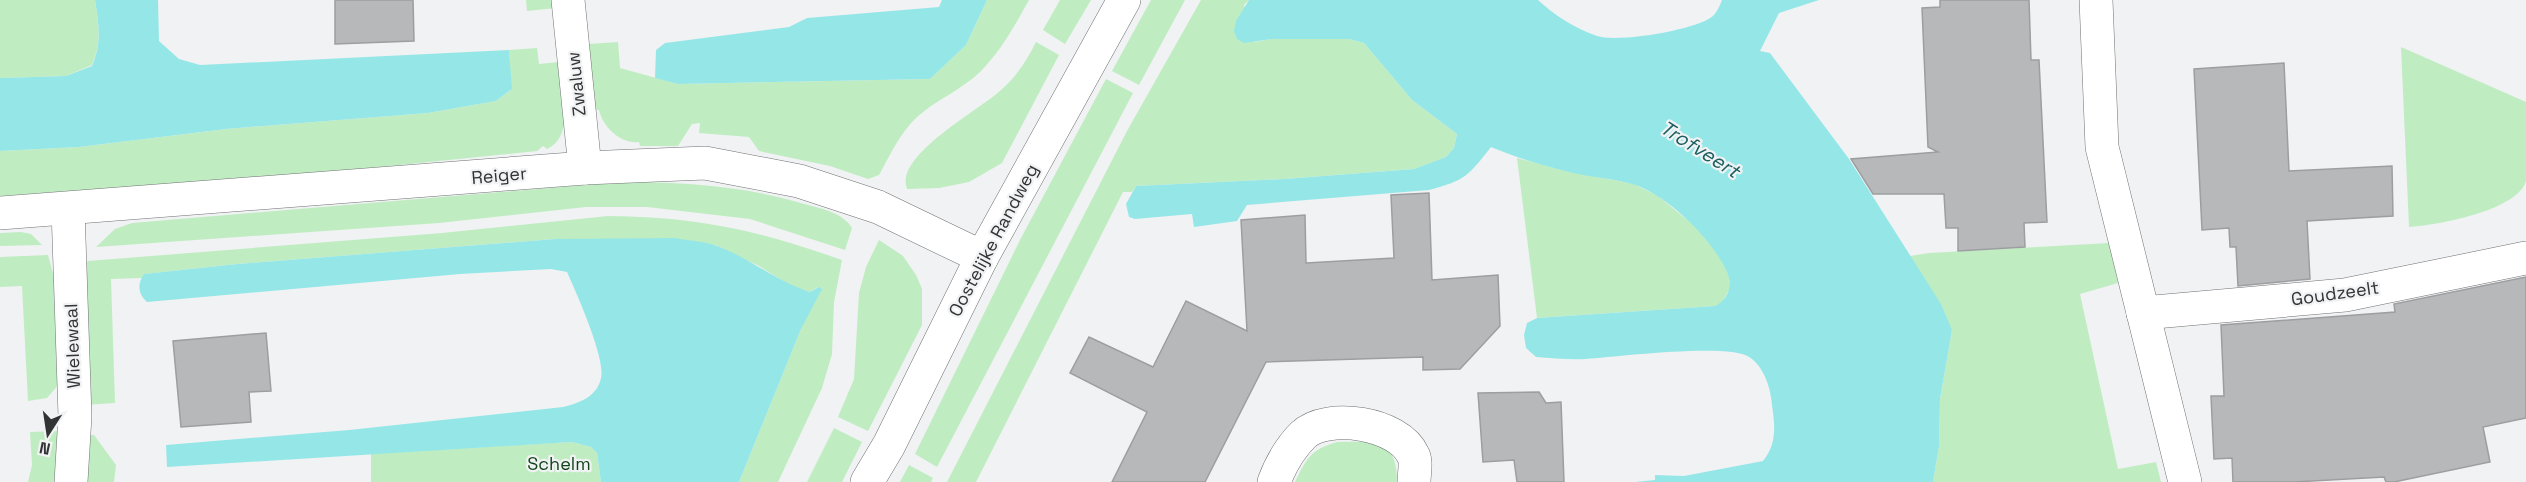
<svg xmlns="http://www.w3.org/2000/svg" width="2526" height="482" viewBox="0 0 2526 482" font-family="'Space Grotesk',sans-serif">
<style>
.green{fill:#bfedc1}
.water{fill:#95e7e7}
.building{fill:#b7b8ba;stroke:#9c9ea0;stroke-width:1.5}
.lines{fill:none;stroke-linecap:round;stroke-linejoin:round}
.minor-casing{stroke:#707173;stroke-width:34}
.tertiary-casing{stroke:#707173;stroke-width:34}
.minor{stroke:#fff;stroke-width:33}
.tertiary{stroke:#fff;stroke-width:33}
.labels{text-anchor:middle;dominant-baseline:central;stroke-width:4.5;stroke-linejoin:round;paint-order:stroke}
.street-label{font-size:18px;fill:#323333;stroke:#f1f2f4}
.park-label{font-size:18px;fill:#114319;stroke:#f1f2f4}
.water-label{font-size:20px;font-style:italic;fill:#1b5f60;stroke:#f1f2f4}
</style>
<rect width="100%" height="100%" fill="#f1f2f4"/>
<g class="green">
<path d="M0,0H95C99,25 102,42 92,65L66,76L0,78Z"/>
<path d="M526,0H556V8L527,11Z"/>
<path d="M987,0H1029C1015,25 1001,51 980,72C961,90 936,100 917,117C900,133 890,155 879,175L868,179L830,166L759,151L749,137L699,133L700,123L692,124L678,146H640L639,142C620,144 603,127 599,110H594L589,44L618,42L620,68L678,84L930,79L966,45Z"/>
<path d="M1060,0H1091L1065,44L1043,30Z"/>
<path d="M1151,0H1185L1139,85L1112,71Z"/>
<path d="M1201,0H1249L1244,5L1254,42L1271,39H1349L1364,43L1412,100L1457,134L1454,148L1446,157L1414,169L1284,179L1136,186L1132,192H1123L976,482H947L1127,131Z"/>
<path d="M1036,42L1059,55L1002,163L969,182L939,188L907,189C894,155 980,110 1001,90C1016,77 1027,60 1036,42Z"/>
<path d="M2401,47L2526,102C2526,119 2526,168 2526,181C2517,211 2437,225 2409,227Z"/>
<path d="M537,48L539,64L559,62C562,87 576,136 547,149L543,146L537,151L331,172L0,196V151L79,147L226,129L428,113L496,101L511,90L509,50Z"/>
<path d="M1106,79L1133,93L937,467L915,454L1021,238Z"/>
<path d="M1517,158L1566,171L1634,184L1658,196L1696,227L1720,256L1729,276L1730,288L1722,303L1715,306L1537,318Z"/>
<path d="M620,182C685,182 746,186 808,205C823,209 843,213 852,228L845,250L750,219L647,207H586L439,223L96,247L115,229L132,223Z"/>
<path d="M608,216C698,217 757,230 842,260L834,302L832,354L822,388L778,482H739L818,287L810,292L791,286L759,266L715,245L555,239L237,264L145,274L142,278L111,279L115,403L85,405L84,266L88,261L442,233Z"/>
<path d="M21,232L31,234L42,245L0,246V233Z"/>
<path d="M879,240L903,256L916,275L922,289V325L868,431L838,417L854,379L859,293L866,267Z"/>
<path d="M2109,243L2118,283L2080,294L2118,469L2156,462L2161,482H1933L1939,446L1940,399L1952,330L1910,256L1929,253Z"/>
<path d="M48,255L56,284L60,383L47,398L28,401L22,286L0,287V257Z"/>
<path d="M834,428L862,442L842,482H807Z"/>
<path d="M60,431L58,482H28L32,465L30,432Z"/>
<path d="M87,435H94L116,465L114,482H84Z"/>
<path d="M572,442L591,447L597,453L601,482H371V453Z"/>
<path d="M1337,442C1373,442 1397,437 1397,482H1295C1307,458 1310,450 1337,442Z"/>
<path d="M909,465L933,478L931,482H900Z"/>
</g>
<g class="water">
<path d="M95,0H158L159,41L179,59L200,65L509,50L512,89L496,101L428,113L226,129L79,147L0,151V78L66,76L92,66C102,42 99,25 95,0Z"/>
<path d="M942,0H987L966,45L930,79L678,84L655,78L656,50L665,43L789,27L807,18L939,7Z"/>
<path d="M1249,0H1538C1554,15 1576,29 1597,36C1617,43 1697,30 1713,16C1717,12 1720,5 1722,0H1819L1779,13L1760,51L1770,53L1849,159L1941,304L1952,330L1940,399L1939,446L1933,482H1635L1655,480V475L1684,476L1763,461C1777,444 1775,426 1772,405C1771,389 1764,366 1749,357C1728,343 1616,357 1586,359C1569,360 1552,358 1536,357L1526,348L1524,335L1527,323L1537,318L1715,306C1728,300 1733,286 1727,272C1713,240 1667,194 1632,184C1610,178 1587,177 1565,171C1540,165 1515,157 1491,147C1468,176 1466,180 1429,190L1247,205L1237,221L1194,227L1192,214L1135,219L1129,217L1126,204L1136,186L1284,179L1414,169L1446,157L1454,148L1457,134L1412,100L1364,43L1349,39H1272L1244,43L1237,39L1234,31L1236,21Z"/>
<path d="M675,238C689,241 704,241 717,246C750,258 777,282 810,292L819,287L822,289L801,329L739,482H601L597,453L591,447L572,442L167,467L166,445L349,430L563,407C579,403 597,397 601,378C606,359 576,292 567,272L551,269L460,274L147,302C138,294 137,284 144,274L237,264L555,239Z"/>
</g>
<g class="building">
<path d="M335,0H413L414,41L335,44Z"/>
<path d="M1940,0H2029L2031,60H2039L2047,222L2024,223L2025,247L1958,251V228H1946L1944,194H1873L1851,159L1938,152L1928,147L1922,8L1940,7Z"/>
<path d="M2284,63L2289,171L2392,166L2393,216L2307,221L2310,279L2238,286L2236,247H2230L2229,228L2202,230L2194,69Z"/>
<path d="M1429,193L1432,280L1498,275L1500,326L1460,369L1423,370V357L1266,362L1205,482H1112L1147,412L1070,373L1089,337L1153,367L1186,301L1247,331L1241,220L1305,215L1306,263L1394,258L1391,195Z"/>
<path d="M2526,277V418L2483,427L2490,462L2394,482H2386L2384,477L2294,482H2233L2232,458L2214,459L2211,396H2224L2221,325L2395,312L2394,304Z"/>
<path d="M266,333L271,391L249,392L251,422L181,427L173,341Z"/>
<path d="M1539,392L1546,403L1561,402L1564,482H1517L1514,460L1483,462L1478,393Z"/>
</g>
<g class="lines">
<g class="minor-casing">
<g id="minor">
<path d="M568,0L585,168"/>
<path d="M2096,0L2102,147L2185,482"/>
<path d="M68,209L75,416L71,482"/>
<path d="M0,213L585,168L705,163L799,181L878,207L982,257"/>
<path d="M2143,313L2345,295L2526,258"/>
<path d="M1274,482C1280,466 1290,448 1303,435C1327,412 1399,423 1413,455C1417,461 1414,474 1414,482"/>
</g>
</g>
<g class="tertiary-casing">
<path id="tertiary" d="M867,482L889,445L982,257L1124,0"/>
</g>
<use href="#minor" class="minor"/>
<use href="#tertiary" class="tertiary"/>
</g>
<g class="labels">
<g class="street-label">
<text transform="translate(576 84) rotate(-96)">Zwaluw</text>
<text transform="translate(499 175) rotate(-5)">Reiger</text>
<text transform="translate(993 240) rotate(-62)">Oostelijke Randweg</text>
<text transform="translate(2335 293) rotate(-8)">Goudzeelt</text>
<text transform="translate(72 346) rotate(-92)">Wielewaal</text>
</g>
<g class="park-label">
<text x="559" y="463">Schelm</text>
</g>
<g class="water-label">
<text transform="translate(1700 149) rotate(32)">Trofveert</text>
</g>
</g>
<g transform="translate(48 434) rotate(192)" stroke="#f1f2f4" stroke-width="4.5" paint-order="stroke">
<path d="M0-4.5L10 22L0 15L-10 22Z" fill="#323333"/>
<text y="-9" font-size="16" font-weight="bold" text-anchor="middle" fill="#323333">N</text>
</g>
</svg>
